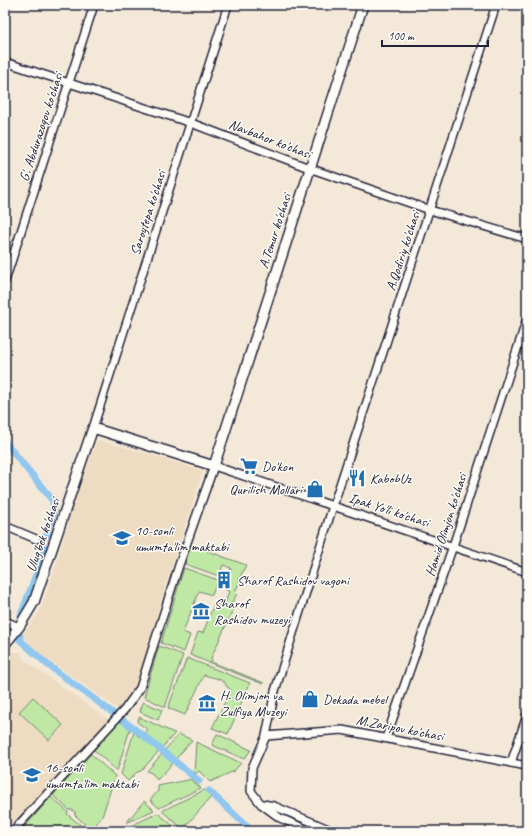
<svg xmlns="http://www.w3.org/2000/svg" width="532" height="836" viewBox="0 0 532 836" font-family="Caveat,sans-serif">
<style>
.built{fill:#eedcc2}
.green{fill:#bfe8a4;stroke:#708570}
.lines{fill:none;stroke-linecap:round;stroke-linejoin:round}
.canal{stroke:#91c7ef;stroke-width:7}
.minor-casing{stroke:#22223b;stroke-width:10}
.major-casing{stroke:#22223b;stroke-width:12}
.minor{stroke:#fdfcf7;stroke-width:7}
.major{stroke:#fdfcf7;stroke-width:9}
.labels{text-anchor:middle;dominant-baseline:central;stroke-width:3;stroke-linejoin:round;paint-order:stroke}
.street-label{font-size:14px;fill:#22223b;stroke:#fdfcf7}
.poi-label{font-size:14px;fill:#22223b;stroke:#fdfcf7;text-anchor:start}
</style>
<rect width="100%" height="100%" fill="#f4e9d8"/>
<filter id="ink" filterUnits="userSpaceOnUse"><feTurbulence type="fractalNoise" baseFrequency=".025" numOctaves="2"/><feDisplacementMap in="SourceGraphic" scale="8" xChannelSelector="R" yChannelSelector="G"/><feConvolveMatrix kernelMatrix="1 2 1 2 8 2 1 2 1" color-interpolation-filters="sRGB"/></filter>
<g filter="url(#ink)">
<g class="built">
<path d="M97,440L146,453L203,471L161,600L137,689L118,709L36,651L22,635L39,613L57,562L70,514Z"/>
<path d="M11,652H21L23,659L109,720L10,831H5V657Z"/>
</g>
<g class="green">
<path d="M191,545L246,565L239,579L240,581L235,592L237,594L230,606L233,610L211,658L212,662L264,683L263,684L190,655L198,632L203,633L214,604L224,607L229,591L224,589L231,568L223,565L219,576L185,564Z"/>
<path d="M184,568L218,580L212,595L199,591L183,632L190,635L184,652L161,643Z"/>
<path d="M159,646L183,655L165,707L144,697Z"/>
<path d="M187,658L250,683L228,734L212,728L231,690L226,686V684C218,677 213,678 204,675L185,715L168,708Z"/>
<path d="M33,697L63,725L49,740L19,712Z"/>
<path d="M143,702L162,710L158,720L140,712Z"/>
<path d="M139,717L174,733H175L161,749L144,735L148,730L137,722Z"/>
<path d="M119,721L130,729L117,771L94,750Z"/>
<path d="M134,732L139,737L141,735L159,751L141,771L137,772L128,781L121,774Z"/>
<path d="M179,734L192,740L175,760L164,751Z"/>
<path d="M217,734L251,750L244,759L212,745Z"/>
<path d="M196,742L241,763L234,771L210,782L199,771L194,775Z"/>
<path d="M91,754L115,776L102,817L91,830L74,814L76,813L71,809L70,811L53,795Z"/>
<path d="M162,754L173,763L157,780L153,774L147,771Z"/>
<path d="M193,779L192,781L201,788L159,808L150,800L158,791V786Z"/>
<path d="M204,790L212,796L183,829L162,811Z"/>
<path d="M51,797L68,812L67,814L88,831H21Z"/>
<path d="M144,801L154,810L126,823Z"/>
<path d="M158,813L179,831H120Z"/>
</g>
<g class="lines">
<g class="canal">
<path d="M5,442L53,501V512L47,535"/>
<path d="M21,615L42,559L45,547"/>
<path d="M20,636V640L48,665L140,733L199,781"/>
<path d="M209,791L252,831"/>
</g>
<g class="minor-casing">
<g id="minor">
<path d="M496,5L333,506L527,572"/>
<path d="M5,62L191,123L309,168L430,210L527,239"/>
<path d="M5,281L94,5"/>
<path d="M93,428L228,5"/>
<path d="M5,526L36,539"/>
<path d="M5,621L19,627"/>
<path d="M266,736L342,730L527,766"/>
<path d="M386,738L453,546L527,319"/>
<path d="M511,763L527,715"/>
<path d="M263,804L274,806L333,831"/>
<path d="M13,831L125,709L140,688L179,565L214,466L333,506L275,691L266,736L252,768L251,791L261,804L280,818L310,831"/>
</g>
</g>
<g class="major-casing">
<path id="major" d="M5,644L19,627L34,602L93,428L214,466L363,5"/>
</g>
<use href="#minor" class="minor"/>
<use href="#major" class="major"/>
</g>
</g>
<defs>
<g id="supermarket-bare" transform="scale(1.38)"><path d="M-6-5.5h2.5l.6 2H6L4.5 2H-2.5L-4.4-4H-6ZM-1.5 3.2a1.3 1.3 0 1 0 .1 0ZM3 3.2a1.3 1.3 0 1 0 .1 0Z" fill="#1f6fb2" stroke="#fdfcf7" stroke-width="2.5" paint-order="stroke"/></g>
<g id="restaurant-bare" transform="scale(1.38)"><path d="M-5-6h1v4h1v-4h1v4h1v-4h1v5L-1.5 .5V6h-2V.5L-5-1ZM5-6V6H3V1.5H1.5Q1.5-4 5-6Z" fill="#1f6fb2" stroke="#fdfcf7" stroke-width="2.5" paint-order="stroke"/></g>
<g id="shop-bare" transform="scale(1.38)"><path d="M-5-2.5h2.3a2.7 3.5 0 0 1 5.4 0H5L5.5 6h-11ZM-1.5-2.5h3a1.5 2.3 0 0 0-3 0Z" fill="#1f6fb2" stroke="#fdfcf7" stroke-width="2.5" paint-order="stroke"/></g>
<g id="school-bare" transform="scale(1.38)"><path d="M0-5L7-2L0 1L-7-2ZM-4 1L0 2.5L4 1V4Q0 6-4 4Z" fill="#1f6fb2" stroke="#fdfcf7" stroke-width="2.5" paint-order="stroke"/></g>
<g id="building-bare" transform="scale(1.38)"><path d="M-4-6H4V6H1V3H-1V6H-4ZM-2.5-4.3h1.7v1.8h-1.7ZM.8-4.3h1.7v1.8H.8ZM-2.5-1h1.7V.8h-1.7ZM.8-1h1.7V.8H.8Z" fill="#1f6fb2" stroke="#fdfcf7" stroke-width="2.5" paint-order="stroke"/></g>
<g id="museum-bare" transform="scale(1.38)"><path d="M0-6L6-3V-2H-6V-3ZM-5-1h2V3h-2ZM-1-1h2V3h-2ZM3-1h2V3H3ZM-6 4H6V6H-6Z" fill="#1f6fb2" stroke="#fdfcf7" stroke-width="2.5" paint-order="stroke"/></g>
</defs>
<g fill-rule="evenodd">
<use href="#supermarket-bare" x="249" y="466"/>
<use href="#restaurant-bare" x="357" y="478"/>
<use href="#shop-bare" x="315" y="489"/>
<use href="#school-bare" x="122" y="538"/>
<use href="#building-bare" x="224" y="580"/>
<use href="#museum-bare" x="201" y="611"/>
<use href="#shop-bare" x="310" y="699"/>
<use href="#museum-bare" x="207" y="703"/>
<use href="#school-bare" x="32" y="775"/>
</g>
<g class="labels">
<g class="street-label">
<text transform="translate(41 127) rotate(-72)">G'. Abdurazoqov ko'chasi</text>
<text transform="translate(270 139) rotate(21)">Navbahor ko'chasi</text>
<text transform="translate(148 213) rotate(-72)">Saroytepa ko'chasi</text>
<text transform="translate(275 231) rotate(-72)">A.Temur ko'chasi</text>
<text transform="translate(403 251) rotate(-72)">A.Qodiriy ko'chasi</text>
<text transform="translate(389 510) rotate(18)">Ipak Yo'li ko'chasi</text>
<text transform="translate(446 525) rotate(-72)">Hamid Olimjon ko'chasi</text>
<text transform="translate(43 535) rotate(-71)">Ulug'bek ko'chasi</text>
<text transform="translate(400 728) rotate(11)">M.Zaripov ko'chasi</text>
</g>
<g class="poi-label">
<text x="262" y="466">Do'kon</text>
<text x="370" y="478">KabobUz</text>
<text x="302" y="489" text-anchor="end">Qurilish Mollari</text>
<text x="135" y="530">10-sonli<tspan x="135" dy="16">umumta'lim maktabi</tspan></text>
<text x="237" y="580">Sharof Rashidov vagoni</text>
<text x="214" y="603">Sharof<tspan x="214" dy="16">Rashidov muzeyi</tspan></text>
<text x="220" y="695">H. Olimjon va<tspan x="220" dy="16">Zulfiya Muzeyi</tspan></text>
<text x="323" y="699">Dekada mebel</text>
<text x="45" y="767">16-sonli<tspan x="45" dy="16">umumta'lim maktabi</tspan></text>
</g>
</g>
<rect width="532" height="836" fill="none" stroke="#fdfcf7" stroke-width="20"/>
<rect x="10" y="10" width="512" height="816" fill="none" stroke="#22223b" stroke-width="1.5" filter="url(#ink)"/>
<path d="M382 40v6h106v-6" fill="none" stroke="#22223b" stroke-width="2"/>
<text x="388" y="40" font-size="12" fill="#22223b" stroke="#fdfcf7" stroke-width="3" paint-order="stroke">100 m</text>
</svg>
